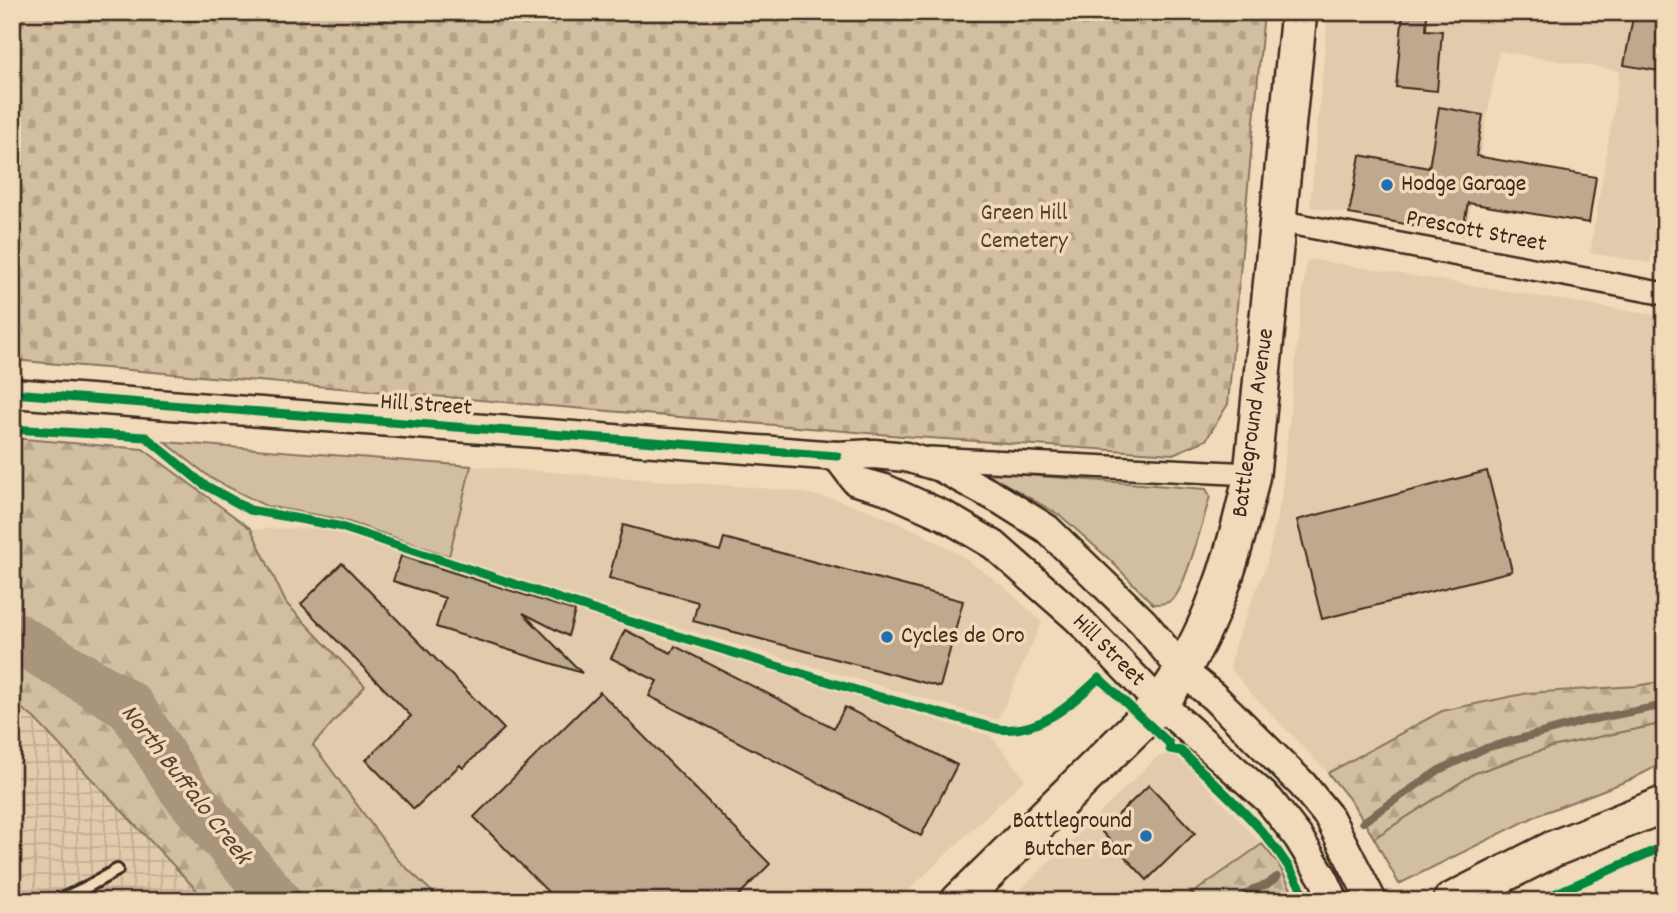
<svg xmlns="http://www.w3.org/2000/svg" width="1677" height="913" viewBox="0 0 1677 913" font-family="Dekko,sans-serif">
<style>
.built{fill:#e1cbac}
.industrial{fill:url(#industrial-grid)}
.green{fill:#d2bea0;stroke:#86745f;stroke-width:2}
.forest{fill:url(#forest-firs);stroke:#86745f;stroke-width:2}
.cemetery{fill:url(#cemetery-stones);stroke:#86745f;stroke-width:2}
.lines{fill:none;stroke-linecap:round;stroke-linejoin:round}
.stream{stroke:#7d6a56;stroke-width:8}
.river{stroke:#a9947c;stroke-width:49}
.building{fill:#bea98e;stroke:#3b2a1e;stroke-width:2}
.service-casing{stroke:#3b2a1e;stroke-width:16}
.minor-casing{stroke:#3b2a1e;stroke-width:26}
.tertiary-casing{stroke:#3b2a1e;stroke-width:33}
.primary-casing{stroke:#3b2a1e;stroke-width:40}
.service{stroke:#f0dab9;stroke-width:10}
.minor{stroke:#f0dab9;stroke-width:21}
.tertiary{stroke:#f0dab9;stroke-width:28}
.primary{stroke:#f0dab9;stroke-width:35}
.cycleway-casing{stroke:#f0dab9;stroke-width:13}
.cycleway{stroke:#00873e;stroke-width:9}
.poi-dot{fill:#1f6fb2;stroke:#f0dab9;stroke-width:2.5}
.labels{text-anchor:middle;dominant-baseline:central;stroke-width:7;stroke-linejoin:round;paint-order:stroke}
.poi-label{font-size:24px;fill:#3b2a1e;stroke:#f0dab9;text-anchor:start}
.park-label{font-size:24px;fill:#524032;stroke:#f0dab9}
.street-label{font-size:24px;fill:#3b2a1e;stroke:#f0dab9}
.water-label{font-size:26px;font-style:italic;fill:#564436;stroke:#f0dab9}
</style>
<defs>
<pattern id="industrial-grid" width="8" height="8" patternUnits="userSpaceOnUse" patternTransform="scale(1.75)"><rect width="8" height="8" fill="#e1cbac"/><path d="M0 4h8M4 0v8" fill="none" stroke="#c2ae94"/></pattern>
<pattern id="forest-firs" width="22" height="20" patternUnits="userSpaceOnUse" patternTransform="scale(1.75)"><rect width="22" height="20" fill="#d2bea0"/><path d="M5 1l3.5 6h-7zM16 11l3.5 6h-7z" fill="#b5a389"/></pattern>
<pattern id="cemetery-stones" width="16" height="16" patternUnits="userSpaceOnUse" patternTransform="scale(1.75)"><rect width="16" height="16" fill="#d2bea0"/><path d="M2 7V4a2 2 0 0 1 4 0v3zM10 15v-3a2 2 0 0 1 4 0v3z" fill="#b5a389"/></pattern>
</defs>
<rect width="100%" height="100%" fill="#f0dab9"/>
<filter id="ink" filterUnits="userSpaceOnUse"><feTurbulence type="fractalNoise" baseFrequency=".0143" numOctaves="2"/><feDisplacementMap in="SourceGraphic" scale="14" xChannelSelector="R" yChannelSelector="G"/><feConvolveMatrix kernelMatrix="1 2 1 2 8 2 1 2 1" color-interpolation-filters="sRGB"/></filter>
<g filter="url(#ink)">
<g class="built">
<path d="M1328,12H1665V180L1650,263L1590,253L1620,71L1499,51L1466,232L1310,207Z"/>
<path d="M1310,259L1665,317V681L1636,686L1528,693L1442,711L1328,773L1249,691L1230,668L1235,644L1267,562L1281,499L1306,262Z"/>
<path d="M471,466L787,490L834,499L874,512L923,534L960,555L1003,586L1042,622L998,720L611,608L449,556Z"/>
<path d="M321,528L680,644L991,736L1025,779L897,901H442L397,859L312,744L365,686L286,603L251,529Z"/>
<path d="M1169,753L1178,756L1262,844L1182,901H1009L1156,758Z"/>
</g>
<path class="industrial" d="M12,701L34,718L207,901H12Z"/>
<g class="green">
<path d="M165,442L471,466L449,556L340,519L266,506L212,479Z"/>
<path d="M985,472L1206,489L1210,496C1205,514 1185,589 1173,599C1167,604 1161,604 1153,604L1109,559L1061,516Z"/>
<path d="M1665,723V762L1632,779L1538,815L1399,884L1374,838L1475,773L1551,747Z"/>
</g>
<g class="forest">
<path d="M12,438L143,449L251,529L286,603L365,686L313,745L397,859L442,901H207L34,718L12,701Z"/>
<path d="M1665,681V723L1551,747L1475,773L1374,838L1351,801L1328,773L1442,711L1528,693L1636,686Z"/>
<path d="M1262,844L1278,863L1297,901H1182Z"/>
</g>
<path class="cemetery" d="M12,12H1264L1228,404L1206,440L1173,454L914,437L12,360Z"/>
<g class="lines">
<g class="stream">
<path d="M1363,822L1439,770L1486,748L1585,721L1665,705"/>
<path d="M1238,901L1253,889L1266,885L1277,877"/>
</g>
<path class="river" d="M12,635L130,706L183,789L277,901"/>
</g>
<g class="building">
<path d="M1403,12L1427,14L1426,30L1442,31L1437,91L1396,87Z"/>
<path d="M1634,12H1665V72L1624,65Z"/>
<path d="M1439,107L1483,115L1476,156L1596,177L1589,223L1468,203L1462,234L1349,214L1360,155L1429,168Z"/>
<path d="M1487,471L1512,571L1322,619L1297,520Z"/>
<path d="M623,525L720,551L724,538L963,601L940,687L693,621L698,602L609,578Z"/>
<path d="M401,556L575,611L568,636L523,613L582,673L436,627L445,598L393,581Z"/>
<path d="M342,563L504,729L463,768L460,765L414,809L366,760L411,716L301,604Z"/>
<path d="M625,630L671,653L675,646L834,728L845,707L957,765L921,836L649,696L657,681L611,658Z"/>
<path d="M600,692L770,864L733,901H557L474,817Z"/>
<path d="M1149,785L1195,833L1147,880L1101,831Z"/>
</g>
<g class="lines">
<g class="service-casing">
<path id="service" d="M57,901L83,889L117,870"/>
</g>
<g class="minor-casing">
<g id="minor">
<path d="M1278,221L1665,294"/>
<path d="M929,458L1252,474"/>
</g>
</g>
<g class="tertiary-casing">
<g id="tertiary">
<path d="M12,393L837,456L874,454L906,457L940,467L1001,500L1047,529L1143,622L1184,672L1214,697L1302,784L1329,817L1372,901"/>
<path d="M837,456L856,481L885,489L945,516L994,545L1077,618L1160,704L1269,800L1298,837L1324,879L1334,901"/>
</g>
</g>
<g class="primary-casing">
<g id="primary">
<path d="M959,901L1160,704C1211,634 1234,558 1252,474L1299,12"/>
<path d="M1451,901L1553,849L1665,804"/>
</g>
</g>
<use href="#service" class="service"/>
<use href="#minor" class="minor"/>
<use href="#tertiary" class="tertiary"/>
<use href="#primary" class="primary"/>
<g class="cycleway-casing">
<g id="cycleway">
<path d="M12,393L837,456"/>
<path d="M12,429L146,437L203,484L250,510L338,526L615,617L866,693L998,729C1039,734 1071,705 1099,678L1169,743L1170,749L1181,751C1228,797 1281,840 1307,901"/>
<path d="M1538,901L1665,846"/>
</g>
</g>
<use href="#cycleway" class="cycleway"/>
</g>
</g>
<g class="poi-dot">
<circle cx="1387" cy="185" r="7"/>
<circle cx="887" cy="637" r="7"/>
<circle cx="1146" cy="836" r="7"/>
</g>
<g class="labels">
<g class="poi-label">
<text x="1401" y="185">Hodge Garage</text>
<text x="901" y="637">Cycles de Oro</text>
<text x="1132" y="822" text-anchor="end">Battleground<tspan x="1132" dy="28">Butcher Bar</tspan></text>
</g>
<g class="park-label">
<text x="1024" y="214">Green Hill<tspan x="1024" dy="28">Cemetery</tspan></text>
</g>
<g class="street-label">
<text transform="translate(1476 232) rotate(11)">Prescott Street</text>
<text transform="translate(426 406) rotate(4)">Hill Street</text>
<text transform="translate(1254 423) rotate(-82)">Battleground Avenue</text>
<text transform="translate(1108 651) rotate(45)">Hill Street</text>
</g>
<g class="water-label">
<text transform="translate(185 785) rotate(52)">North Buffalo Creek</text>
</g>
</g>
<rect width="1677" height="913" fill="none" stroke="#f0dab9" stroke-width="42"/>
<rect x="21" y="21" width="1635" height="871" fill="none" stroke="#3b2a1e" stroke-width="2.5" filter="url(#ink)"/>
</svg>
